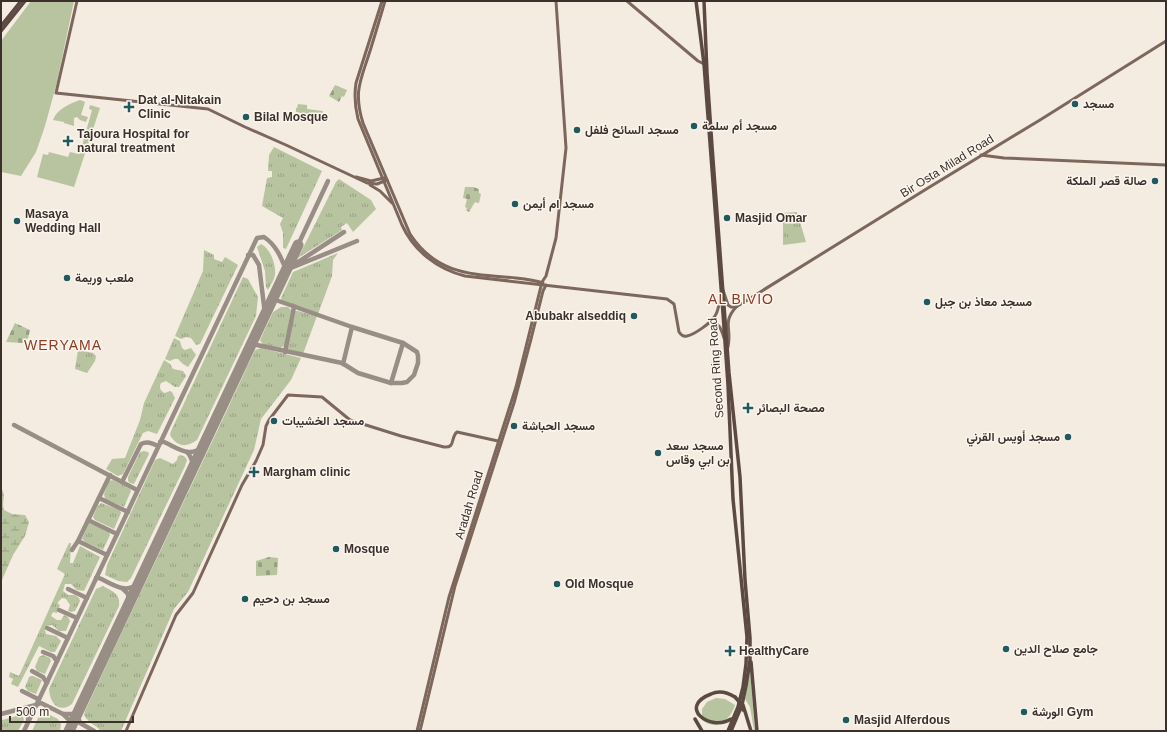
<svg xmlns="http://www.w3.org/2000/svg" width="1167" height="732" viewBox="0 0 1167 732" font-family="Arial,Vazirmatn,sans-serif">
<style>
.grass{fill:url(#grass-tufts)}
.wetland{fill:url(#wetland-marsh)}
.cemetery{fill:url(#cemetery-stones)}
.garden{fill:#b8c4a0}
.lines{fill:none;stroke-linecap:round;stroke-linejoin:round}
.taxiway{stroke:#988e86;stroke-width:4.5}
.runway{stroke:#988e86;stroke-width:11}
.major{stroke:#7d675c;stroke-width:3}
.highway{stroke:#5c4a42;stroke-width:3.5}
.highway-bridge{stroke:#5c4a42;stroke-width:3.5}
.poi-dot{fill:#1f5a5e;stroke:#fbf5ee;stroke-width:1.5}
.labels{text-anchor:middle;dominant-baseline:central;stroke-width:3;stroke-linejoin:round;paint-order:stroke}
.poi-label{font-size:12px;font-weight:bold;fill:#3b302b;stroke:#fbf5ee;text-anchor:start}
.street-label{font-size:12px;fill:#3b302b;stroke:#fbf5ee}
.quarter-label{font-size:14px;letter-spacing:1px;fill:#8c3b22;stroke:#fbf5ee}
</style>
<defs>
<pattern id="grass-tufts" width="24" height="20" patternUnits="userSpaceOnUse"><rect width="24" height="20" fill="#b8c4a0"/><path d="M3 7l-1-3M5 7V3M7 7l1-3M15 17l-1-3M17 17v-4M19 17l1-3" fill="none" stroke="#97a083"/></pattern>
<pattern id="wetland-marsh" width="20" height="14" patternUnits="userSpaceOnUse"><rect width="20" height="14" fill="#b8c4a0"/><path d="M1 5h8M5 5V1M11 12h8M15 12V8" fill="none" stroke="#97a083"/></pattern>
<pattern id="cemetery-stones" width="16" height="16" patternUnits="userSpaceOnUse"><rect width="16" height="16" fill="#b8c4a0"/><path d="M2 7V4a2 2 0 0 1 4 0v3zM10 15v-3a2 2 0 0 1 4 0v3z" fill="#97a083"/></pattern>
</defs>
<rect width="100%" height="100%" fill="#f4ebe1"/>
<g class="grass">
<path d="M298,104L307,105V109L323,111L321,117L296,112V108H300H297Z"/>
<path d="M274,147L322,171L286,249L283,248V233L280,224L283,218L262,206L267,178L272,177V171H268L269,155Z"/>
<path d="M339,179L371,200L376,209L353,232L347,223L341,227L342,230L298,258L336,182Z"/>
<path d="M797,212L806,242L783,245V213Z"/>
<path d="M261,244C271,249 276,265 275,275C274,280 270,286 268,290L266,287L265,271L257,247Z"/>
<path d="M204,250L214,255V259L222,262L225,257L238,265L200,344L196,345L191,338L186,337L181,339L175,336L203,271Z"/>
<path d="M338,253L333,260L332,276L318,314L282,301L281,298L293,272Z"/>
<path d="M243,277L248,279L258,297L256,316L197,440C186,448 177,447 170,435L171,431Z"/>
<path d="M281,307H288L291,310L285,345L279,349L263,345L260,340L273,312Z"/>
<path d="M295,311H298L317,316L303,354L291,352L287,348L294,313Z"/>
<path d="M174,338L180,341L182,348L185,350L191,348L196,355L188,367L183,364L178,359H174L170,361L165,359Z"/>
<path d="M261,348L301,358L291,380L261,419L254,450L188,592L174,609L121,731H101C96,725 87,722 84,715L85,711C141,590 199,471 255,350Z"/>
<path d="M78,350L93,353L96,356L95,361L87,373L75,369Z"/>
<path d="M164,360L170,364L173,369L183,371L186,376L179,387H175L166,381L161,383C159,387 160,391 165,393L170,391L172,392L175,398L157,434L148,431L143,433L123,474L118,476L106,469L112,459L125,458L140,420L144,403Z"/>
<path d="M144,451L148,452L149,454L134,484L130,483L128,481V477L140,452Z"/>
<path d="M181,455L185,457L187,460L185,466L131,578L127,582L118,581L105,575L107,565L155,460L160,458L173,464L177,460L178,456Z"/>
<path d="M113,480L130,489L131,491L124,507L105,499L104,494L109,481Z"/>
<path d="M101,503L120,510L121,513L114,529L95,520L93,517L97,507Z"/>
<path d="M89,523L109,532L110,535L103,550L85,542L82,539Z"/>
<path d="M69,543H71L70,563H73L80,546L100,557L84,591L77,590L71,584H65L63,591L68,595H75L79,598L80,601L75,611L71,612L68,611L70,605L66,599L62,598L58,602V604L60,605L57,613L53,612L51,616L57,620H61L64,615L68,617L70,621L66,631H59L52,625L46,626L45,630L46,634L56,636L61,641L55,652H51L39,646L18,687L11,684L13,679L9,677L10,672L19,676L65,574L57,569Z"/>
<path d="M103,586C112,591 121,594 119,606L72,704C58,714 50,703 49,689L96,589Z"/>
<path d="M43,655L50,658L51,661L45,674L37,671L35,667L39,657Z"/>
<path d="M31,676H33L42,680L36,694L28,691L25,687L29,677Z"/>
<path d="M48,714L58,719L61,724L60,731H32L39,716Z"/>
<path d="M17,716L23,717L24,720L18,731H1L2,720Z"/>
</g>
<path class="wetland" d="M1,488C7,495 1,502 4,510L12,514L25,515L29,522L25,536L13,555L1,582Z"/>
<g class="cemetery">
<path d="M335,85L347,90L344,97L342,96L339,102L329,96Z"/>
<path d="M465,187H473L479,189V193L481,194L479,203L475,202L469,212L466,210L467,208L465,207L467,199L463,198Z"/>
<path d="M15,323L30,330L28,338L23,343L6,342Z"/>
<path d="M269,557L278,558L277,575L256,576V561Z"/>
</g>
<g class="garden">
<path d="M31,1H74L57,82L45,126L36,152L21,176L1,172V41Z"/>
<path d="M80,100L85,102L81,115L88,117L86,122L80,120L77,117L74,118V126L64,123V122L53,120C57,109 69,104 80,100Z"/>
<path d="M90,105L100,108L74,187L37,177L43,154L48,155L49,152L68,157L70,152L79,154L80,153L92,110L89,109Z"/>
<path d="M750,669L755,731H754L750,707L745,699Z"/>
<path d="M716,698L725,699L735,705C730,720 717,732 702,720V709L707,702Z"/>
</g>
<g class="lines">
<g class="taxiway">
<path d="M344,232L286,270L357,241"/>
<path d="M298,245L328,181"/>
<path d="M248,255H253L259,265L265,314"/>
<path d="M252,344L342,363L358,373L391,383H402L407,382L414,375L418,363V356L417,352L403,343L352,327L273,299"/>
<path d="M285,352L294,307"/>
<path d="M343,364L352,327"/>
<path d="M391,383L403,343"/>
<path d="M14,425L137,490"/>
<path d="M160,442H164C178,448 190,459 203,446"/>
<path d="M187,452C192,457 193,462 193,469"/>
<path d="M122,482L141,444C147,441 152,443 158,446"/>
<path d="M99,498L128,512"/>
<path d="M88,520L117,534"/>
<path d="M78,541L107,555"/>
<path d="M72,550L78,541L110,475"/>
<path d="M96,578H99C113,584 127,596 139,582"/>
<path d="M68,589L87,598"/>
<path d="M123,589L128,594L129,603"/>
<path d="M59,610L77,618"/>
<path d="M47,628L68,638"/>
<path d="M43,652L53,656L57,661"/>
<path d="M32,671L43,677L47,683"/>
<path d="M22,691L38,699"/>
<path d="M36,705L41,703L63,714"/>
<path d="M21,709C27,710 29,714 28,721"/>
<path d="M1,714L36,705"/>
<path d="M77,714L80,723L94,731"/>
<path d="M70,728L69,720L63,714H73L81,706"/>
<path d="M24,731L257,238L264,237C276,245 281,257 286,270"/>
</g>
<path class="runway" d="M69,731L298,245"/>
<g class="major">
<path d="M77,1L56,93L208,109L245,127L286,145L367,183L377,184L387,180"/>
<path d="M382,1L356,83C354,96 355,107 358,119L402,225C414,251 437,269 465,276L667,299L674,304L679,332C681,335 684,337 687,336C694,335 712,322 715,316C719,310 719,302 721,295"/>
<path d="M385,1C380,18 375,35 370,51C361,80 353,91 363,123L410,234C437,275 471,274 516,278C525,279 534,280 543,283"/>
<path d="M627,1L698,61L704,64"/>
<path d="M981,155L1004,158L1166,165"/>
<path d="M356,177L371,181L384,178"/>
<path d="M370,185L380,191L392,203"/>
<path d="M723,290L728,305L731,307H736"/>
<path d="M709,323C720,322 721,329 724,338"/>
<path d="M728,347C732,328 722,323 736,307L928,188L1040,120L1166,41"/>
<path d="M126,731L176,615L193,593L242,485L256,461L263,445L266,426L269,420L288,395L322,397L350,420L401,436L444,447C456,448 450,438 457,432L498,441"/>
<path d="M417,731L449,597L516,387L542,282L546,276L556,238L566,148L556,1"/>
<path d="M420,731L455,586L514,403L531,339L543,291L546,285"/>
</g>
<g class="highway">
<path d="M696,1L704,64L723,313L728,385L733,499L747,637L746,664L743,687L738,707L728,731"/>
<path d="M704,1L707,73L712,146L729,373L740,477L745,580L750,638V660L746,686L742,705L731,731"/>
<path d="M1,26L21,1"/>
<path d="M1,31L25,1"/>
<path d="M751,662L757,731"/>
<path d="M743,705L751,731"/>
<path d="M695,719L702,731"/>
<path d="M731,719C710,732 677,707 711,694C719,690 727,692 735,697"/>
</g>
<path class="highway-bridge" d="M735,697L741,704L743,710"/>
</g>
<g class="poi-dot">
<circle cx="1075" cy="104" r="4"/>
<path d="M127 101h4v4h4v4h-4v4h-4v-4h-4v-4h4z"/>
<circle cx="246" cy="117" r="4"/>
<circle cx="694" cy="126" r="4"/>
<circle cx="577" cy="130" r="4"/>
<path d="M66 135h4v4h4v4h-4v4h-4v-4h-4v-4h4z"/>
<circle cx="1155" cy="181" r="4"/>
<circle cx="515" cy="204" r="4"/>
<circle cx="727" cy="218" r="4"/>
<circle cx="17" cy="221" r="4"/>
<circle cx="67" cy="278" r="4"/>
<circle cx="927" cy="302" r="4"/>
<circle cx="634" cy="316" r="4"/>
<path d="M746 402h4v4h4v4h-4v4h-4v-4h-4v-4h4z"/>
<circle cx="274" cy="421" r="4"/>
<circle cx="514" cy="426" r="4"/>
<circle cx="1068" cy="437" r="4"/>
<circle cx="658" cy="453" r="4"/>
<path d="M252 466h4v4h4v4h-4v4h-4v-4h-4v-4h4z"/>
<circle cx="336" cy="549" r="4"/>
<circle cx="557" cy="584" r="4"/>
<circle cx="245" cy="599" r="4"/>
<circle cx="1006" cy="649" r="4"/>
<path d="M728 645h4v4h4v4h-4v4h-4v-4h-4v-4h4z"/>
<circle cx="1024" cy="712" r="4"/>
<circle cx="846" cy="720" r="4"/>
</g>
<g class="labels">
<g class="poi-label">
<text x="138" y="100">Dat al-Nitakain<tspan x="138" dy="14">Clinic</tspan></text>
<text x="1083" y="104">مسجد</text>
<text x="254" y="117">Bilal Mosque</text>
<text x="702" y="126">مسجد أم سلمة</text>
<text x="585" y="130">مسجد السائح فلفل</text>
<text x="77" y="134">Tajoura Hospital for<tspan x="77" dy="14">natural treatment</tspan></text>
<text x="1147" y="181" text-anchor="end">صالة قصر الملكة</text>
<text x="523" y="204">مسجد ام أيمن</text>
<text x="25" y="214">Masaya<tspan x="25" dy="14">Wedding Hall</tspan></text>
<text x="735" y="218">Masjid Omar</text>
<text x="75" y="278">ملعب وريمة</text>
<text x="935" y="302">مسجد معاذ بن جبل</text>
<text x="626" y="316" text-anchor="end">Abubakr alseddiq</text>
<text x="757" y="408">مصحة البصائر</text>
<text x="282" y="421">مسجد الخشيبات</text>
<text x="522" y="426">مسجد الحباشة</text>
<text x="1060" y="437" text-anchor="end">مسجد أويس القرني</text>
<text x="666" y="446">مسجد سعد<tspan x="666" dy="14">بن ابي وقاس</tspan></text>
<text x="263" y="472">Margham clinic</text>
<text x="344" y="549">Mosque</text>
<text x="565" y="584">Old Mosque</text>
<text x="253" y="599">مسجد بن دحيم</text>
<text x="1014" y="649">جامع صلاح الدين</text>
<text x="739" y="651">HealthyCare</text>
<text x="1032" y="712">الورشة Gym</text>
<text x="854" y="720">Masjid Alferdous</text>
</g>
<g class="street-label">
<text transform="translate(947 166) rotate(-32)">Bir Osta Milad Road</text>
<text transform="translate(716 368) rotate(-94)">Second Ring Road</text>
<text transform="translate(469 505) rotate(-73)">Aradah Road</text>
</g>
<g class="quarter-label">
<text x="741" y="299">AL BIVIO</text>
<text x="63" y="345">WERYAMA</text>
</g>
</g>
<rect width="1167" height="732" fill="none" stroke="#3b302b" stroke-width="4"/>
<path d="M10 716v6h123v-6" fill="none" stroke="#3b302b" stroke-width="2"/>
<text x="16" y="716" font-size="12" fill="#3b302b" stroke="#fbf5ee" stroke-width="3" paint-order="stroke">500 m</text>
</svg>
